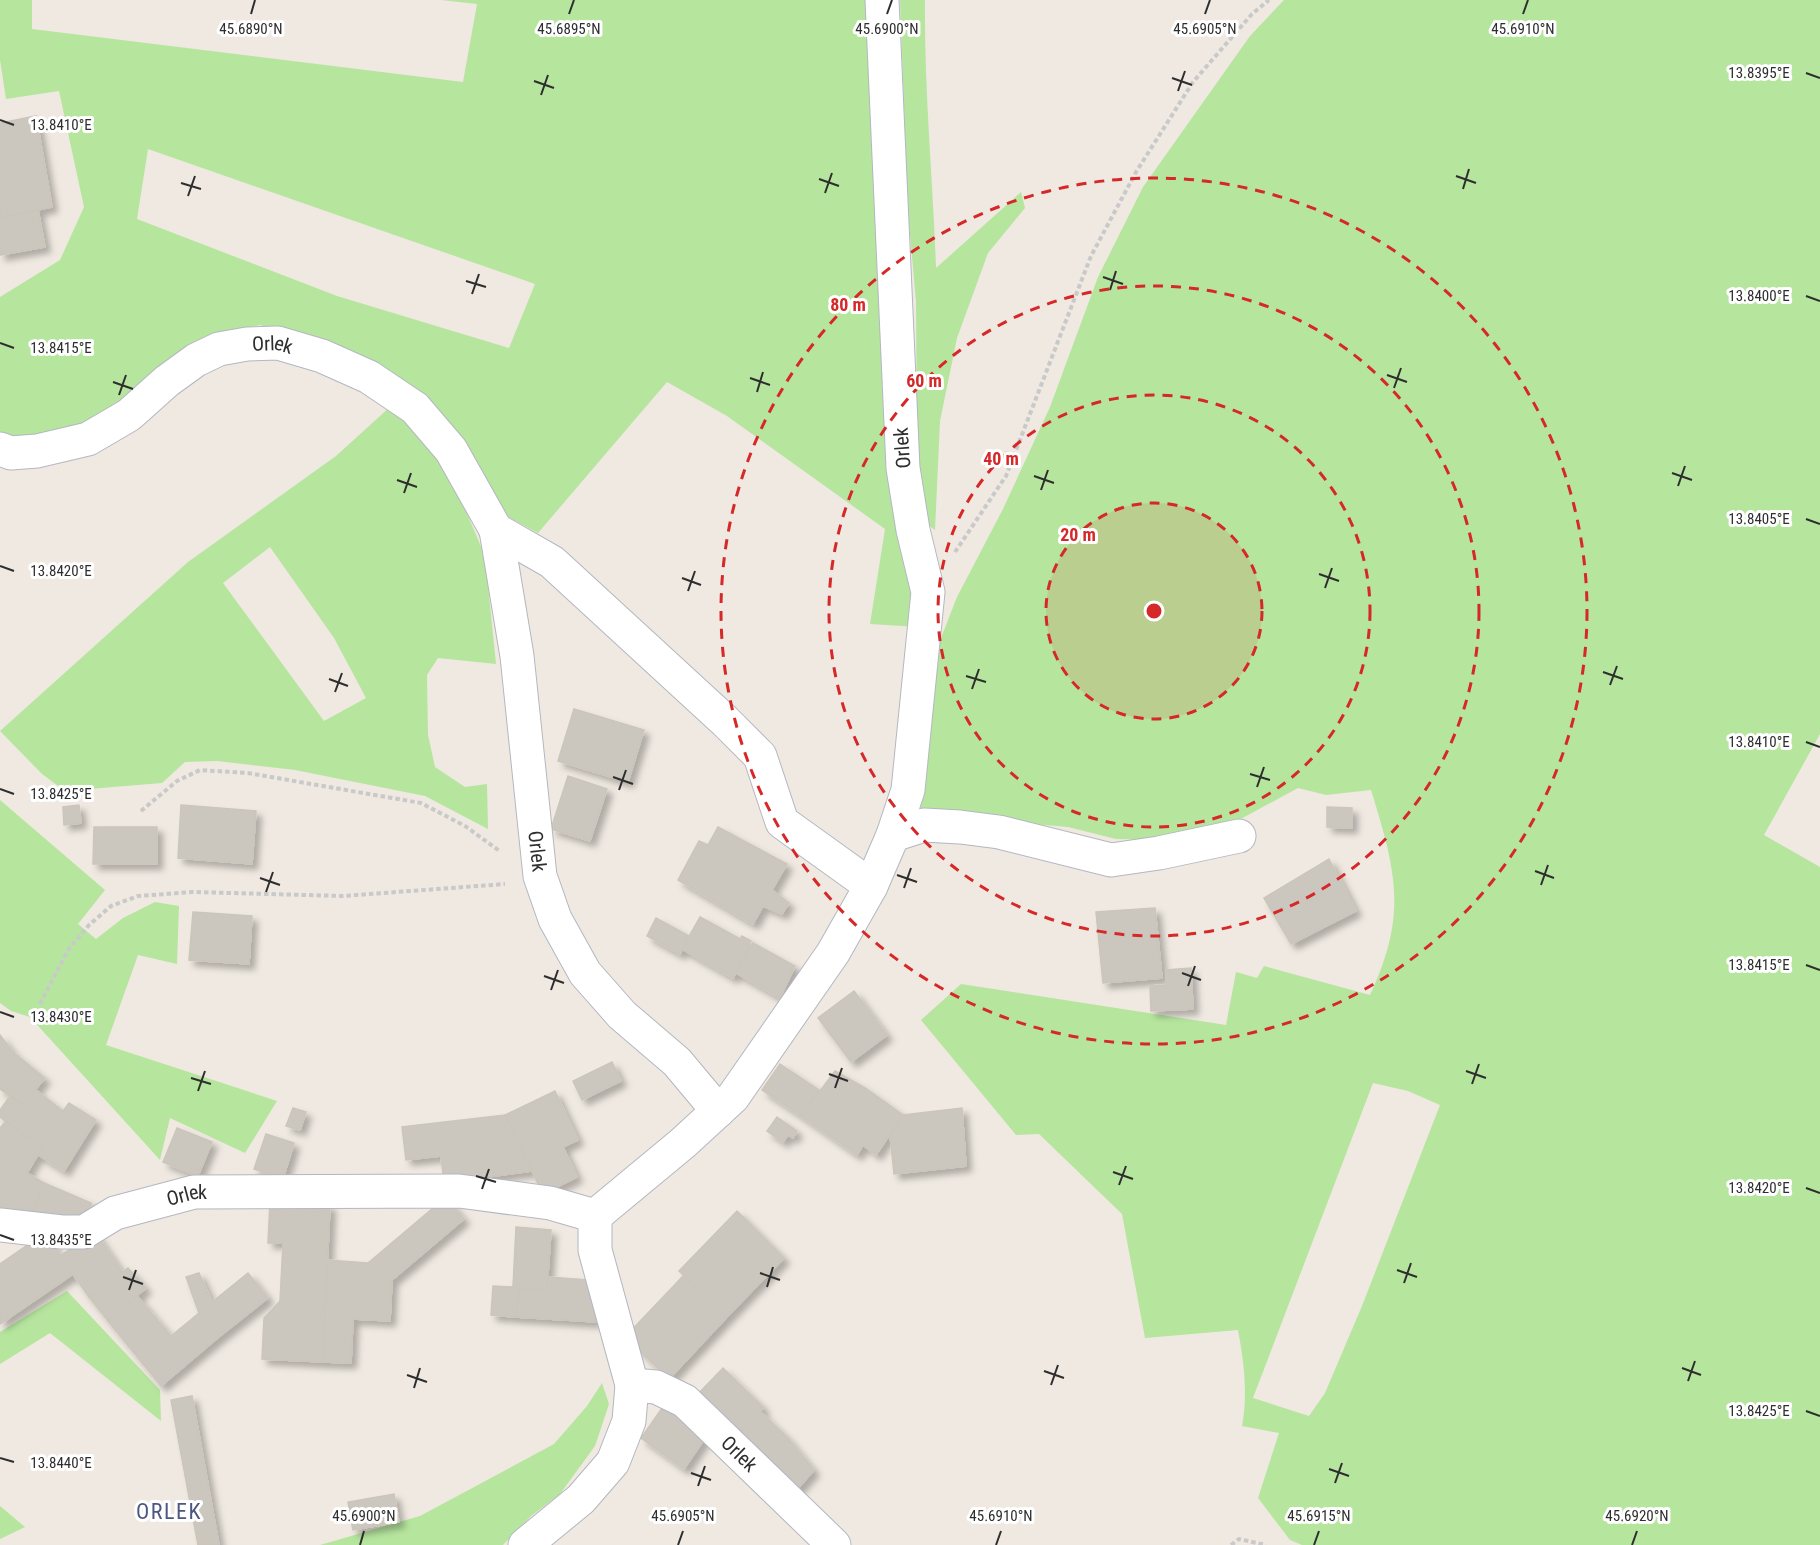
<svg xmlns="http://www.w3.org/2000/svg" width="1820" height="1545" viewBox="0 0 1820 1545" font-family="'Roboto Condensed',sans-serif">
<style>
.green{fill:#b6e59e;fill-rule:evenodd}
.building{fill:#cbc7bf;stroke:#cbc5ba;stroke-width:1.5;filter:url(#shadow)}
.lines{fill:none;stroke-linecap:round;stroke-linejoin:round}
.minor-casing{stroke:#b4b7c1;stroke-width:35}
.path{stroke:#c9c9c9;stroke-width:4;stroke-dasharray:4.5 3;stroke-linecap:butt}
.minor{stroke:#fff;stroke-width:33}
.ticks{fill:none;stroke:#2e2e2e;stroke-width:2}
.ring{fill:none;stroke:#d62828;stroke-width:3;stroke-dasharray:10 8}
.labels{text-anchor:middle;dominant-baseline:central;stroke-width:6;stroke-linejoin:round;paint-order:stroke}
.street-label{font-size:20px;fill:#2e2e2e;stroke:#fff}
.quarter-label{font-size:22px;letter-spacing:1.5px;fill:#4d5680;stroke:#fff}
.ticks-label{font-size:15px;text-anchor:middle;fill:#2e2e2e;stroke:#fff;stroke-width:6;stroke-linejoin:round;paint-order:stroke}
.centre{fill:#d62828;stroke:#fff;stroke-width:3}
.ring-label{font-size:18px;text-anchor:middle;font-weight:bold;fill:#d62828;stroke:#fff;stroke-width:6;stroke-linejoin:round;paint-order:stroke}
</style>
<defs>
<filter id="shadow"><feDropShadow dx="5.5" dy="5.5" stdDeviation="3" flood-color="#0004"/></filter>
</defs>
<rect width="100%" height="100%" fill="#efe9e1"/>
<g class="green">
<path d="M0,0H32V29L463,82L477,4L441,0H869L918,627L870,624L885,529L727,416L667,382L538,533L506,516L366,358L260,325L228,331L88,426L27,440L0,434V297L60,260L84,207L59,91L6,99L0,60ZM148,149L535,284L509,348L337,296L137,219Z"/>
<path d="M900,0H925C924,90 933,179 936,268L1021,192L1025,208L988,253L957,338L940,421L935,530L920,519L917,441L916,302L908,211Z"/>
<path d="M1284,0H1820V734L1764,835L1820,867V1545H1302L1290,1540L1258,1498L1279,1433L1242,1426C1248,1394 1244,1362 1238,1330L1145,1338L1122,1214L1039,1134L1016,1135L921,1020L961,984L1226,1025L1236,972L1257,978L1264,966L1370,995C1408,914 1396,871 1371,790L1326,795L1298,788L1224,828L1174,840L1116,839L1068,827L920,814L932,661L957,597L1003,509L1050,407L1098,277L1143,187L1250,36ZM1373,1083L1408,1091L1440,1105L1362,1306L1325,1393L1309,1416L1253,1398Z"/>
<path d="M391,406L429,443L457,490L485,556L496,664L438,658L427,675L428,735L435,767L465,787L487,784L488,829L425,796L295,770L217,761L185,762L162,783L65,791L42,774L0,731L188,562L336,456ZM270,547L334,638L366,698L324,721L223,583Z"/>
<path d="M0,800L105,890L78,924L96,939L123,918L155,902L179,906L177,964L138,955L106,1045L277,1101L245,1153L170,1118L160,1160L30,1017L11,1011L0,1003Z"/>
<path d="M67,1291L160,1390L161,1421L50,1333L0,1364V1332Z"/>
<path d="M602,1383L609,1404L595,1446L560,1494L531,1516L503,1545H320L420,1516L554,1444L587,1406Z"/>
<path d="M0,1506L25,1527L0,1539Z"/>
</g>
<g class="building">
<path d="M36,116L52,207L0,218V123Z"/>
<path d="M38,210L45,247L0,255V218Z"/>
<path d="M574,709L644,730L628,782L558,761Z"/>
<path d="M568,776L607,789L590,841L551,829Z"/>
<path d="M79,805L81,823L64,825L63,807Z"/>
<path d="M181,805L256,811L252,864L178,858Z"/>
<path d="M1327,807L1352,808V828L1327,827Z"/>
<path d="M94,827H157V864H93Z"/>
<path d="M718,827L787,864L772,890L789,903L782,914L763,906L753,924L678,880L699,841L708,845Z"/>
<path d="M1329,859L1356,911L1291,944L1264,898Z"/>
<path d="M1155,908L1162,978L1103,983L1096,912Z"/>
<path d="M193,912L252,916L249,964L189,960Z"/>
<path d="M700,917L740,939L742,936L751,941L748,944L752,946L733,978L682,949Z"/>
<path d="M656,918L689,936L680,954L647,936Z"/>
<path d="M753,943L795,966L780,998L736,973Z"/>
<path d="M1191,968L1193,1009L1151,1011L1150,986L1166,985V970Z"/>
<path d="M854,991L887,1035L851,1062L818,1018Z"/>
<path d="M0,1035L13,1052L45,1078L23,1104L0,1089Z"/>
<path d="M612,1062L621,1081L582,1100L573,1081Z"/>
<path d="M780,1064L819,1090L801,1116L762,1090Z"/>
<path d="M835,1071L865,1088L903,1115L876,1155L863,1145L857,1155L801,1116Z"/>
<path d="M36,1090L63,1111L69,1103L96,1120L64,1171L37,1154L42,1148L0,1117V1110L10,1096L23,1104Z"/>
<path d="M555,1091L578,1140L563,1147L577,1177L543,1194L505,1115Z"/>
<path d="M293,1108L306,1112L300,1130L286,1126Z"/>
<path d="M962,1108L966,1166L894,1174L890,1135L903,1115Z"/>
<path d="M505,1115L532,1171L444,1183L441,1156L406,1160L402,1127Z"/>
<path d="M777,1117L797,1131L793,1138L788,1135L783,1142L767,1131Z"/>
<path d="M6,1121L42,1148L27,1173L44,1183L31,1218L0,1207V1128Z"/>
<path d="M177,1128L212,1142L198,1176L163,1162Z"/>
<path d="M266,1134L294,1143L283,1179L254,1169Z"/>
<path d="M44,1183L91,1203L90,1220L31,1218Z"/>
<path d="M446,1197L464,1219L392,1280L390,1321L353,1319L351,1363L323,1362L327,1260L368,1263Z"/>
<path d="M270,1202L330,1205L323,1362L262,1359L264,1318L280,1301L283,1243H268Z"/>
<path d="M737,1211L784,1258L727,1317L679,1271Z"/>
<path d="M516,1227L551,1230L547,1289H520L516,1317L491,1315L493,1286L513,1287Z"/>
<path d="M95,1232L123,1273L89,1297L60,1256Z"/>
<path d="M45,1233L73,1274L0,1324V1264Z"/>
<path d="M128,1268L146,1288L108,1321L89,1297Z"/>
<path d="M199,1273L212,1302L248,1273L268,1298L220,1336L199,1313L186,1277Z"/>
<path d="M684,1275L727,1317L669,1379L625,1337Z"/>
<path d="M548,1277L588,1280L596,1322L516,1317L520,1289H547Z"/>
<path d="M137,1296L171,1336L199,1313L220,1336L161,1386L108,1321Z"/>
<path d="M723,1368L764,1408L737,1435L696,1396Z"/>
<path d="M192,1396L219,1545H198L171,1400Z"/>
<path d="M667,1401L710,1431L684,1469L641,1438Z"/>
<path d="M760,1411L788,1438L763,1463L735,1437Z"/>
<path d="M788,1438L814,1470L794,1493L763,1463Z"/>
<path d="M394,1494L399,1522L353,1530L348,1502Z"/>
</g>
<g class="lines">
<g class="minor-casing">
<g id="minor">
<path id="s1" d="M0,449L11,453L37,451L88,439L129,415L167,381L196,360L219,349L247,344L278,343L322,356L369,377L415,408L451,450L496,530L552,562L725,721L760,756L782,822L871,886"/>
<path id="s2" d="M496,530L517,656L540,876L555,919L585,973L622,1015L677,1062L718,1111"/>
<path d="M893,835L924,825L960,827L999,832L1111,860L1159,853L1239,836"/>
<path d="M595,1216L683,1143L733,1097L833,953L871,886L893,835L908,790L928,592L913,530L903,468L882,0"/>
<path id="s3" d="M0,1225L62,1232H84L115,1213L194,1192L459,1191L550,1203L595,1216"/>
<path id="s4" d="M632,1385L656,1387L685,1401L834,1545"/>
<path d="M525,1545L581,1499L613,1462L629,1421L632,1385L595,1250V1216"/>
</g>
</g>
<g class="path">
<path d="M955,552L1006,476L1091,256L1136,172L1193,82L1252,14L1269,0"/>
<path d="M141,811L177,781L200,770L248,773L421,803L465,826L501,852"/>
<path d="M40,1004L68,950L89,925L111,906L138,896L193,892L343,896L505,884"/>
<path d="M1231,1545L1239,1539L1266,1545"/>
</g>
<use href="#minor" class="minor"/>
</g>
<path class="ticks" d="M251,14L255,0M569,14L574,0M887,14L892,0M1205,14L1210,0M1523,14L1528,0M1806,73L1820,78M1172,78L1192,85M534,81L554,88M1178,91L1185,71M541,95L548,75M0,120L14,125M1456,176L1476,183M819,179L839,186M181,183L201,189M1463,189L1469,169M825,193L832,173M188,196L195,176M1103,277L1123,284M466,281L486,287M1110,290L1116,271M472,294L479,274M1806,296L1820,301M0,343L14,348M1387,375L1407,382M750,378L770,385M113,382L133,389M1394,388L1401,368M757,392L763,372M119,395L126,375M1672,473L1692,480M1034,476L1054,483M397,480L417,487M1678,486L1685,466M1041,490L1048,470M404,493L411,473M1806,519L1820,524M0,566L14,571M1319,574L1339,581M682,578L701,585M1325,588L1332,568M688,591L695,571M1603,672L1623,679M966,676L986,682M329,679L348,686M1610,685L1617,666M972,689L979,669M335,692L342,673M1806,742L1820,747M1250,774L1270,780M613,777L633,784M1257,787L1264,767M0,789L14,794M619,790L626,770M1535,871L1554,878M897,875L917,882M260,878L280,885M1541,885L1548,865M904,888L911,868M266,892L273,872M1806,965L1820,970M1182,973L1201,980M544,976L564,983M1188,986L1195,966M551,990L558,970M0,1012L14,1017M1466,1071L1486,1078M829,1074L848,1081M191,1078L211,1084M1472,1084L1479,1064M835,1088L842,1068M198,1091L205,1071M1113,1172L1133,1179M476,1176L496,1182M1119,1185L1126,1166M1806,1188L1820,1193M482,1189L489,1169M0,1235L14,1240M1397,1270L1417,1277M760,1273L780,1280M123,1277L143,1284M1404,1283L1411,1263M767,1287L773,1267M129,1290L136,1270M1682,1368L1701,1375M1044,1371L1064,1378M407,1375L427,1382M1688,1381L1695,1361M1051,1385L1058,1365M414,1388L420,1368M1806,1411L1820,1416M0,1458L14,1462M1329,1469L1349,1476M691,1473L711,1480M1335,1483L1342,1463M698,1486L705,1466M360,1545L364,1531M678,1545L683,1531M996,1545L1001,1531M1314,1545L1319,1531M1632,1545L1637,1531"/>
<circle cx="1154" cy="611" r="108" fill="#d62828" fill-opacity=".12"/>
<g class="ring">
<circle cx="1154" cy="611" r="108"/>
<circle cx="1154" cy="611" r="216"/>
<circle cx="1154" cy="611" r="325"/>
<circle cx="1154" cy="611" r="433"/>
</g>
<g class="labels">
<g class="street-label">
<text stroke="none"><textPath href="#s1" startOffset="304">Orlek</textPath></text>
<text transform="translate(902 448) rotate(-94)">Orlek</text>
<text stroke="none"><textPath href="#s2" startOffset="324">Orlek</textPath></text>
<text stroke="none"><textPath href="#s3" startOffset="195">Orlek</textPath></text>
<text stroke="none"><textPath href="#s4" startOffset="132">Orlek</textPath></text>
</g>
<g class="quarter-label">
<text x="169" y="1511">ORLEK</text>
</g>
</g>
<g class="ticks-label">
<text x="251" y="34">45.6890°N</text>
<text x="569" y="34">45.6895°N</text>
<text x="887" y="34">45.6900°N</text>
<text x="1205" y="34">45.6905°N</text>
<text x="1523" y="34">45.6910°N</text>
<text x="1759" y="78">13.8395°E</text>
<text x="61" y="130">13.8410°E</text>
<text x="1759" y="301">13.8400°E</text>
<text x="61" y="353">13.8415°E</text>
<text x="1759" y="524">13.8405°E</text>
<text x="61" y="576">13.8420°E</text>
<text x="1759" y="747">13.8410°E</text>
<text x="61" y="799">13.8425°E</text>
<text x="1759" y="970">13.8415°E</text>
<text x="61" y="1022">13.8430°E</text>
<text x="1759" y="1193">13.8420°E</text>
<text x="61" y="1245">13.8435°E</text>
<text x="1759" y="1416">13.8425°E</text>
<text x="61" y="1468">13.8440°E</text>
<text x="364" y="1521">45.6900°N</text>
<text x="683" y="1521">45.6905°N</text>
<text x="1001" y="1521">45.6910°N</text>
<text x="1319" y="1521">45.6915°N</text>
<text x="1637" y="1521">45.6920°N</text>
</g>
<circle cx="1154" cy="611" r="9" class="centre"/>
<g class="ring-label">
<text x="848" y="311">80 m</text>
<text x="924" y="387">60 m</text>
<text x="1001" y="465">40 m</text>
<text x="1078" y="541">20 m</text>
</g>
</svg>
